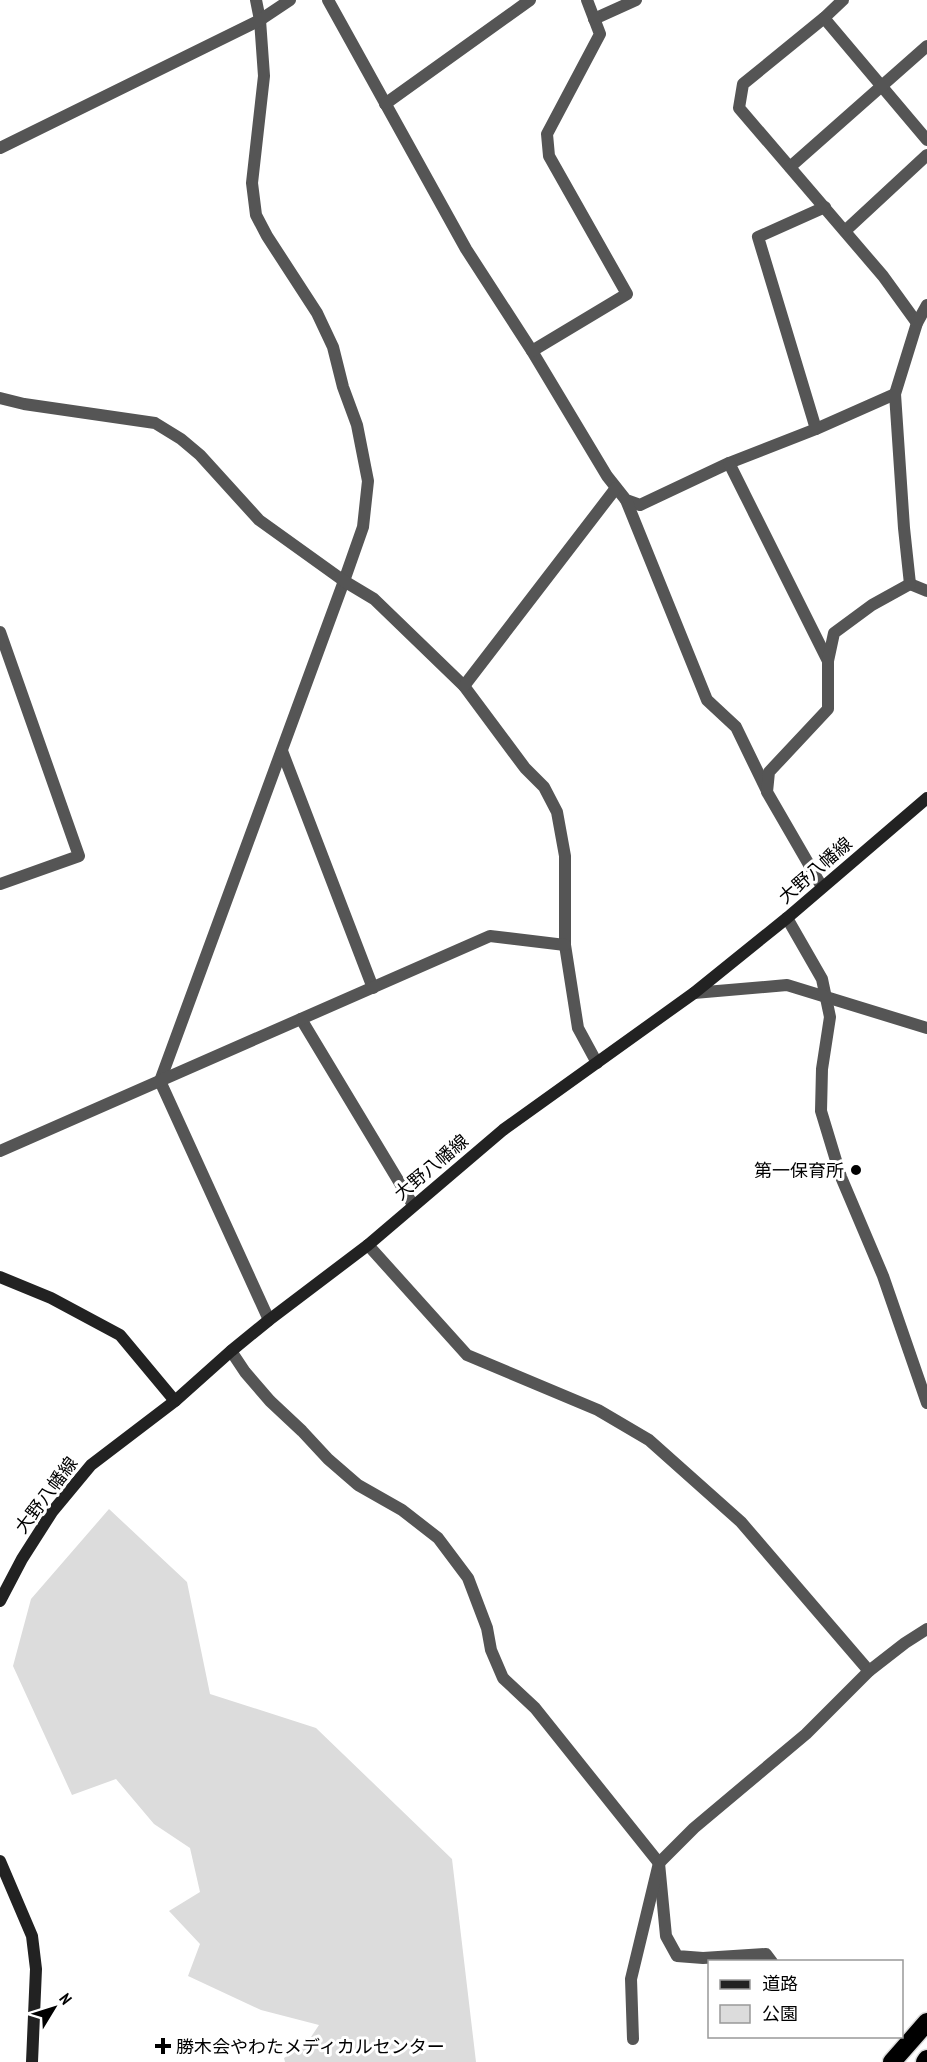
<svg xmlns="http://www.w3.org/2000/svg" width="927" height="2062" viewBox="0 0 927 2062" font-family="'PT Sans Narrow','Noto Sans JP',sans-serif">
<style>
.green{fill:#dcdcdc}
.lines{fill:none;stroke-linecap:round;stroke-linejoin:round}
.highway-casing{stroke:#dbdbdb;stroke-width:21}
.street{stroke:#555;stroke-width:12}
.secondary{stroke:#222;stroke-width:12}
.highway{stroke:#000;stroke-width:18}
.poi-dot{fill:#000;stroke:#fff;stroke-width:2}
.labels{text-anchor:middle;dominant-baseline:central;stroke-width:6;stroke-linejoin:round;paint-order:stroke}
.street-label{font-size:18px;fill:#000;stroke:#fff}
.poi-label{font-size:18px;fill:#000;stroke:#fff;text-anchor:end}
</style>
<rect width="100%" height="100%" fill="#fff"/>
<path class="green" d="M109,1509L187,1582L210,1694L316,1728L452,1859L476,2062H285L284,2058L307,2043L319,2025L261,2010L188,1976L200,1944L169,1911L200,1892L190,1848L154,1824L116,1779L72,1795L13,1666L31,1599Z"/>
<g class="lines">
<g class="highway-casing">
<g id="highway">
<path d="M892,2062L927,2022"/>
<path d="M925,2062L927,2059"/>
</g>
</g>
<g class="street">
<path d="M256,0L260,20L264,76L252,183L256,215L267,236L317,313L333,347L343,387L357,425L368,481L363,527L344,581L160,1081L269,1320"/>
<path d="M328,0L466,249L532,351L607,476L626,500L640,505L729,463L816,429L895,394"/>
<path d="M843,0L824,18L743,84L739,108L883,276L917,323"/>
<path d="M824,18L927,140"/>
<path d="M594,19L636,0"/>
<path d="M385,104L530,0"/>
<path d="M0,148L260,20L290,0"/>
<path d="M790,167L927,46"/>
<path d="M845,231L927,155"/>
<path d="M532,351L627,294L549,156L547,134L600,34L587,0"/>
<path d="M0,398L24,404L155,423L181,439L200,455L259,520L344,581L374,599L464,686L525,768L544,787L557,812L565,856V945L578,1028L597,1063"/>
<path d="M816,429L758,237L825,207"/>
<path d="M729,463L828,661"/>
<path d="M626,500L707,700L736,727L767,791"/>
<path d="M910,584L904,528L895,394L917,323L927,305"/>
<path d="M910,584L927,591"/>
<path d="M0,632L79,856L0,884"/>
<path d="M464,686L616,488"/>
<path d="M282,751L373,988"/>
<path d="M822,887L767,792L769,772L828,709V661L834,633L872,605L910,584"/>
<path d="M787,918L822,979L830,1017L822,1069L821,1111L841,1177L883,1276L927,1403"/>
<path d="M694,993L787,985L927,1028"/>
<path d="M301,1019L413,1205"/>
<path d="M0,1151L490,936L565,945"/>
<path d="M368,1245L467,1355L598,1410L649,1440L741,1522L869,1671"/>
<path d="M231,1351L245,1372L270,1401L302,1431L328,1459L358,1485L402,1510L438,1538L468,1578L487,1628L491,1650L503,1678L535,1708L659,1863L666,1936L677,1956L703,1958L766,1954L772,1962"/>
<path d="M633,2039L631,1979L659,1863L694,1828L806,1734L869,1671L905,1643L927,1629"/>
</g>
<g class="secondary">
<path d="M0,1277L51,1298L120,1335L175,1401"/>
<path d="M0,1601L22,1559L52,1512L91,1465L175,1401L231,1351L269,1320L368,1245L503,1130L694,993L787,918L927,798"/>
<path d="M0,1861L32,1936L36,1969L32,2062"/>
</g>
<use href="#highway" class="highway"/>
</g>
<g class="poi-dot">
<circle cx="856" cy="1170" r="6"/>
<path d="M160 2037h6v6h6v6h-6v6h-6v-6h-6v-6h6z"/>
</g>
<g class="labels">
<g class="street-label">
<text transform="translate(815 870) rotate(-41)">大野八幡線</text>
<text transform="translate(431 1167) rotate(-40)">大野八幡線</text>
<text transform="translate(46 1495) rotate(-53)">大野八幡線</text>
</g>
<g class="poi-label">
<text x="844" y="1170">第一保育所</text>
<text x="176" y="2046" text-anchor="start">勝木会やわたメディカルセンター</text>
</g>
</g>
<rect x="708" y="1960" width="195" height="78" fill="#ffffff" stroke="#999999" stroke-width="1.5"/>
<rect x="720" y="1980" width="30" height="9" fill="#222222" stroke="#999999" stroke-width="1.5"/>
<text x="762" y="1990" font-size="18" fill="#000000">道路</text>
<rect x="720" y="2005" width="30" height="18" fill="#dcdcdc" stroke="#999999" stroke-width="1.5"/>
<text x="762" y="2020" font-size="18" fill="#000000">公園</text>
<g transform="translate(54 2008) rotate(52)" stroke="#ffffff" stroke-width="4.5" paint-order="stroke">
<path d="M0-4.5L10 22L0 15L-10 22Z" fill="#000000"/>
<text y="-9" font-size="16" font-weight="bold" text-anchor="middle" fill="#000000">N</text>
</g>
</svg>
